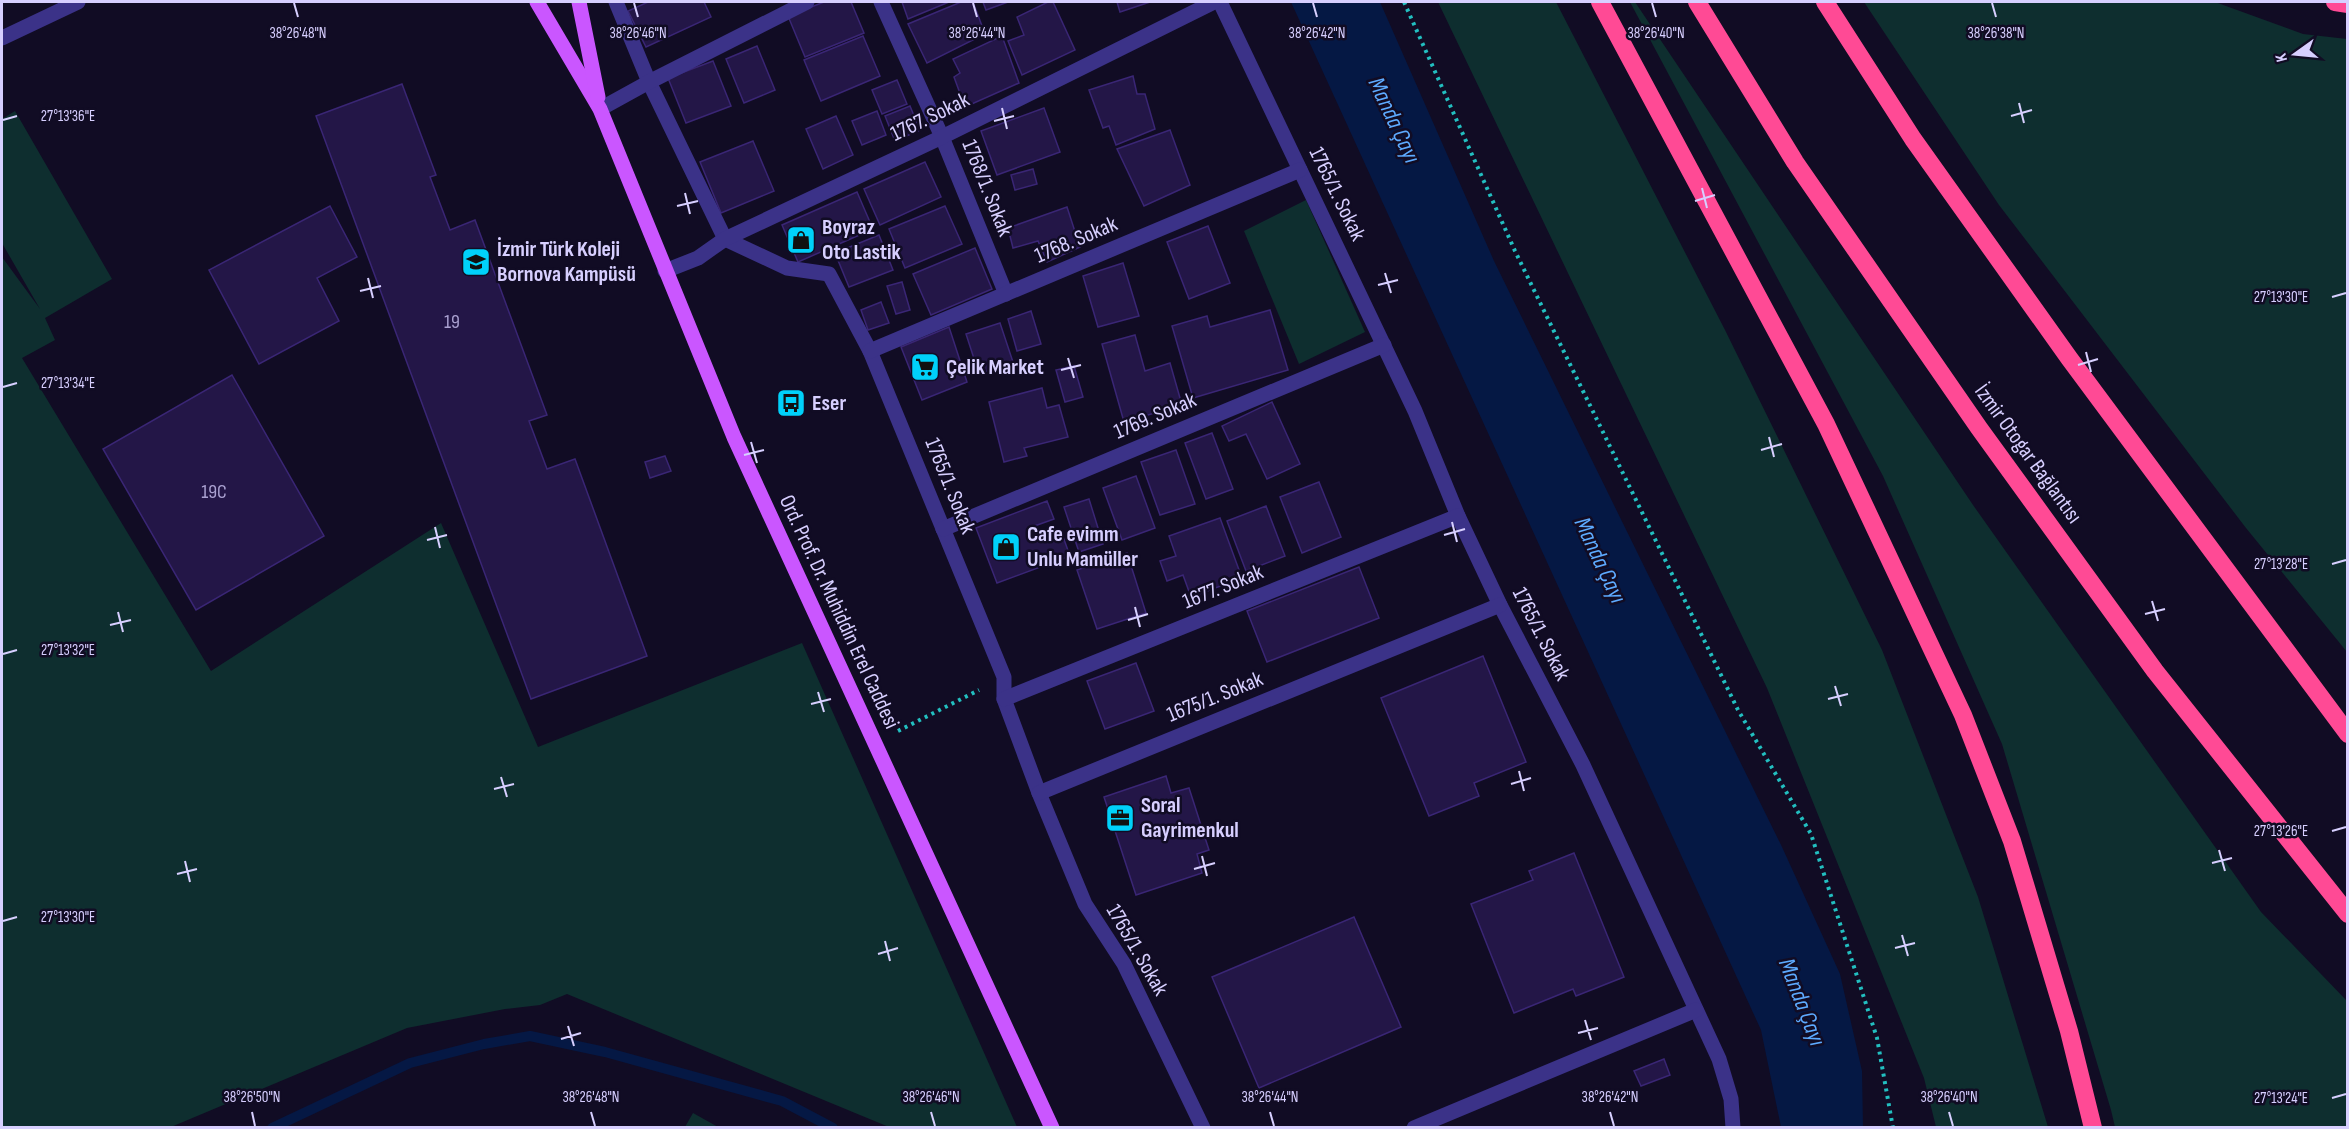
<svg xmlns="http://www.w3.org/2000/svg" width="2349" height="1129" viewBox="0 0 2349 1129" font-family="'Sofia Sans Condensed',sans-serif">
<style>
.green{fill:#0e2e2f}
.water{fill:#051844}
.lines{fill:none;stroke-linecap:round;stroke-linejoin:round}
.stream{stroke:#051844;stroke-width:10}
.building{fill:#231647;stroke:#3a2675;stroke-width:1.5}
.path{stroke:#22bfc0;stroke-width:4;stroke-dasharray:3 4.5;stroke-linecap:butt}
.minor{stroke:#3b3288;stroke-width:15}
.major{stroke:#ca56ff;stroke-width:15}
.highway{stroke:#ff4a95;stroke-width:18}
.ticks{fill:none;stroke:#d7cfff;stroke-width:2}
.labels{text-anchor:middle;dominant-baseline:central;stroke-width:5;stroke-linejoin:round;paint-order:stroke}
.number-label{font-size:20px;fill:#aaa1d1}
.street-label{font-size:22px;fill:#d7cfff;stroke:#110c24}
.poi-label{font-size:22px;font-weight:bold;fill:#d7cfff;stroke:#110c24;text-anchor:start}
.water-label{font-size:24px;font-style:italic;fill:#5daaff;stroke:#110c24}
.ticks-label{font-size:15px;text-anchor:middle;fill:#d7cfff;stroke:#110c24;stroke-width:5;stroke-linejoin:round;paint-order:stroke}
</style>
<rect width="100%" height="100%" fill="#110c24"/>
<g class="green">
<path d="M1438,2H1556L1725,330L1882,650L1978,897L2048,1127H1936L1924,1078L1767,688Z"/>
<path d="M1630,2H1635L1973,505L2261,912L2347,1001V1127H2115L2111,1110L2002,744L1883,476Z"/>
<path d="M1864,2H2215L2303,34L2347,39V652L2246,528L1999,205Z"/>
<path d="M15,111L112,279L45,318L55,340L22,358L211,671L441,523L538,747L802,643L1017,1127H889L567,994L540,1005L505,1009L407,1028L171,1127H2V257L40,309L2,243V119Z"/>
<path d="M1306,200L1365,332L1299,364L1244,231Z"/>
<path d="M693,1113L718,1127H685Z"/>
</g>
<path class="water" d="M1291,2H1380L1494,261L1782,847L1840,974L1862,1071L1863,1127H1781L1761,1030Z"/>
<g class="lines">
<path class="stream" d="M272,1128L410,1063L484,1044L530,1036L605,1052L782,1101L833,1128"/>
</g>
<g class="building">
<path d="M648,2H704L711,17L646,47L628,11Z"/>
<path d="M824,2H851L864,33L805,57L788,16Z"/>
<path d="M902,2H949L908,19Z"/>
<path d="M961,2H973L985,34L927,63L908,24Z"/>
<path d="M983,2H1008L986,10Z"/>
<path d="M1048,2H1053L1075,50L1022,75L1008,41L1024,35L1017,17Z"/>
<path d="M1117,2H1150L1120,12Z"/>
<path d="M863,36L880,76L821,101L804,60Z"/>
<path d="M1002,36L1019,83L965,107L954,77L960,73L953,59Z"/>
<path d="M757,46L775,90L744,103L726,59Z"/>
<path d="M713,61L731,106L686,123L668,78Z"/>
<path d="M1133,76L1137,94H1145L1155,129L1116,145L1109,126L1103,128L1089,90Z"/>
<path d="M897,80L907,104L882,114L872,90Z"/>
<path d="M402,84L436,175L430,177L450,230L475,220L547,415L529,421L547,469L575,459L647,656L531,699L316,116Z"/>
<path d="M910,106L920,130L895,141L885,116Z"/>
<path d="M1044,108L1060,152L997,175L981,131Z"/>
<path d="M877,111L886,135L862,145L852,121Z"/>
<path d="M836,116L853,155L823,169L806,129Z"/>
<path d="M1170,130L1190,185L1144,206L1117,149Z"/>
<path d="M753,141L774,191L721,213L700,162Z"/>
<path d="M925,162L941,197L880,225L864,189Z"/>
<path d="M1033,169L1037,184L1015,190L1011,175Z"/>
<path d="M857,192L873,229L798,262L782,225Z"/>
<path d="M330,206L357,257L317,278L339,321L259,364L209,270Z"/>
<path d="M945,206L962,244L905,268L889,229Z"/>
<path d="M1067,207L1080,247L1047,262L1038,241L1013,248L1008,228Z"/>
<path d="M1208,226L1230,283L1189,299L1167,242Z"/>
<path d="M879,235L893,270L849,287L835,253Z"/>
<path d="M975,248L992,289L931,315L913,274Z"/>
<path d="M1123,263L1139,316L1098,327L1083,276Z"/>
<path d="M902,282L910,310L896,314L887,286Z"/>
<path d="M881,302L889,323L868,330L861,310Z"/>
<path d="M1270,310L1288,370L1193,398L1172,326L1207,316L1210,327Z"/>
<path d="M1031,311L1041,344L1017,351L1008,319Z"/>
<path d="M1000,323L1013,362L979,374L966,334Z"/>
<path d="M949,327L967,382L922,400L901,347Z"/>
<path d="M1135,335L1145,371L1170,363L1182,405L1124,422L1102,344Z"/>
<path d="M1074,366L1083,397L1065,402L1056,370Z"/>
<path d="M232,375L324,536L196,610L103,449Z"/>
<path d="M1042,388L1047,408L1059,405L1068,437L1024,448L1027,456L1004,462L989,402Z"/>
<path d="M1272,402L1300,464L1267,479L1246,434L1229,441L1222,426Z"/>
<path d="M1212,433L1233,489L1206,499L1185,443Z"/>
<path d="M1176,450L1195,504L1160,515L1141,462Z"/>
<path d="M665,456L671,471L650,478L645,462Z"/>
<path d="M1136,476L1155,528L1122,540L1103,488Z"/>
<path d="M1319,482L1341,537L1302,553L1280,497Z"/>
<path d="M1089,499L1103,544L1079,552L1064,507Z"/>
<path d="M1047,501L1054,519L1029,528L1035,541L1061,531L1070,556L997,583L976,528Z"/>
<path d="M1266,506L1285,556L1246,571L1227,521Z"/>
<path d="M1220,518L1242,578L1191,597L1183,575L1167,581L1160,561L1176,556L1169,536Z"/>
<path d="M1127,553L1146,613L1097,629L1077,570Z"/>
<path d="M1359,567L1379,618L1267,662L1247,611Z"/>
<path d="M1483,656L1526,762L1474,783L1479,796L1429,816L1381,698Z"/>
<path d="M1136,663L1154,711L1105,729L1087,681Z"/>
<path d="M1166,776L1171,793L1189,788L1209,850L1197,854L1202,873L1136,895L1104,797Z"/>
<path d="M1574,853L1624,977L1576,996L1573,989L1514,1013L1471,904L1533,880L1529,871Z"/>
<path d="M1354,917L1401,1027L1259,1088L1212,977Z"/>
<path d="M1664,1059L1670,1075L1641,1086L1634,1071Z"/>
</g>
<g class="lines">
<g class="path">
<path d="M1404,2L1515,251L1738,710L1811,834L1877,1038L1893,1128"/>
<path d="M898,731L979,690"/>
</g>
<g class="minor">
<path d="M616,2L649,82L725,239L787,268L829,274L870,351L1004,677V699L1039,793L1085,904L1124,964L1203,1128"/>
<path d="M881,2L942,137L1006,294"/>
<path d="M1220,2L1415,411L1458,516L1500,605L1583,765L1719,1059L1731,1099L1733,1128"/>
<path d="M2,38L78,2"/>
<path d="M600,109L649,82L807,2"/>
<path d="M665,271L698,258L725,239L942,137L1214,2"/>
<path d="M870,351L1300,170"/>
<path d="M943,529L1384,345"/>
<path d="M1004,699L1458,516"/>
<path d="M1039,793L1500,605"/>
<path d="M1414,1128L1696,1010"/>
</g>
<g class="major">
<path d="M537,2L600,109L734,437L1052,1128"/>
<path d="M579,2L598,97"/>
</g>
<g class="highway">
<path d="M1600,2L1826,424L1963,715L2012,841L2069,1031L2093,1128"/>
<path d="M1697,2L1795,162L1979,428L2155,671L2348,914"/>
<path d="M1825,2L1913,139L2069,358L2348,734"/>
<path d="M2335,2L2348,4"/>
</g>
</g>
<path class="ticks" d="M294,3L298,17M634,3L638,17M973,3L977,17M1313,3L1317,17M1652,3L1656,17M1992,3L1996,17M2019,103L2024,123M1002,108L1007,129M2011,116L2032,110M3,120L17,116M994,121L1014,116M1702,188L1707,208M685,193L690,214M1695,201L1715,195M677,206L698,201M1385,273L1391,293M368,278L373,298M1378,285L1398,280M360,291L381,286M2332,297L2346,293M2086,352L2091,372M1068,358L1074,378M2078,365L2098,359M1061,370L1081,365M3,387L17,383M1769,437L1774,457M751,442L757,463M1761,450L1782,444M744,455L764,450M1452,522L1457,542M435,527L440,548M1444,535L1465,529M427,540L447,535M2332,564L2346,560M2152,601L2158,621M1135,607L1140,627M118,612L123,632M2145,614L2165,609M1128,620L1148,614M110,625L131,620M3,654L17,650M1835,686L1841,706M818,692L824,712M1828,699L1848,694M811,704L831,699M1519,771L1524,791M501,777L507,797M1511,784L1531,778M494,789L514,784M2332,831L2346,827M2219,850L2225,871M1202,856L1207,876M185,861L190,882M2212,863L2232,858M1194,869L1215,863M177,874L197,869M3,921L17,917M1902,935L1908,956M885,941L890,961M1895,948L1915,943M878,954L898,948M1585,1020L1591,1040M568,1026L574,1046M1578,1033L1598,1028M561,1039L581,1033M2332,1098L2346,1094M252,1112L255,1126M591,1112L595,1126M931,1112L935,1126M1270,1112L1274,1126M1610,1112L1614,1126M1949,1112L1953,1126"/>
<defs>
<g id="shop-square" transform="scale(1.5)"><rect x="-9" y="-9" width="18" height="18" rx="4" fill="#00d1fa" stroke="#110c24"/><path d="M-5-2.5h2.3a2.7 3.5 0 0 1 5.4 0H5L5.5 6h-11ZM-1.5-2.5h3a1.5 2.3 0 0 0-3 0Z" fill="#111"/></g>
<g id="school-square" transform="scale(1.5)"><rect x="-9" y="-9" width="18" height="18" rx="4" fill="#00d1fa" stroke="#110c24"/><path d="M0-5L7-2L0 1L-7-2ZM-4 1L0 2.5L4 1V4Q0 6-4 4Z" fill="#111"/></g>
<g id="supermarket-square" transform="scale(1.5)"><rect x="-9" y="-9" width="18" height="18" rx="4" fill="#00d1fa" stroke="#110c24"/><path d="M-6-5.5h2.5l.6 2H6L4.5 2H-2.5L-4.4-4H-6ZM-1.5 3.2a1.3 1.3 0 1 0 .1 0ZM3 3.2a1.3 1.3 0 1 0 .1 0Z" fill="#111"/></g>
<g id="bus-square" transform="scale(1.5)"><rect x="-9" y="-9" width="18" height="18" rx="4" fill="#00d1fa" stroke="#110c24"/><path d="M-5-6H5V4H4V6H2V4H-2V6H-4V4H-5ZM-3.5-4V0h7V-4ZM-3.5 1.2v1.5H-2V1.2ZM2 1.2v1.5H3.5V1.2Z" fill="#111"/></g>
<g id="office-square" transform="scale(1.5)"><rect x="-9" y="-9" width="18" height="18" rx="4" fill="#00d1fa" stroke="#110c24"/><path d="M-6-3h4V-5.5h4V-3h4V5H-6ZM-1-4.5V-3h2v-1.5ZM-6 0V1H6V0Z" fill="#111"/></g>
</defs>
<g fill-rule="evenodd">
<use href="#shop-square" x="801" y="240"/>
<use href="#school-square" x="476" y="262"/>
<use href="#supermarket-square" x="925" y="367"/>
<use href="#bus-square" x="791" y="403"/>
<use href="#shop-square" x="1006" y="547"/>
<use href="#office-square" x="1120" y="818"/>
</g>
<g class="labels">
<g class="number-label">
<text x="452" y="322">19</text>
<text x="214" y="492">19C</text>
</g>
<g class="street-label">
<text transform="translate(930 117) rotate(-26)">1767. Sokak</text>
<text transform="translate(987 188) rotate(68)">1768/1. Sokak</text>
<text transform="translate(1337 194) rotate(64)">1765/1. Sokak</text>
<text transform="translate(1076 240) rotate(-23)">1768. Sokak</text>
<text transform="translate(1155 416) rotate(-23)">1769. Sokak</text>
<text transform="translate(2028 454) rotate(54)">İzmir Otogar Bağlantısı</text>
<text transform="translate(950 486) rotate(68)">1765/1. Sokak</text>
<text transform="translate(1223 587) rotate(-22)">1677. Sokak</text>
<text transform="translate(839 612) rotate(65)">Ord. Prof. Dr. Muhiddin Erel Caddesi</text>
<text transform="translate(1541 634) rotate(63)">1765/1. Sokak</text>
<text transform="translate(1215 697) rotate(-22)">1675/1. Sokak</text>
<text transform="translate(1137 950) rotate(60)">1765/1. Sokak</text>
</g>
<g class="poi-label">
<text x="822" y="227">Boyraz<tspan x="822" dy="25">Oto Lastik</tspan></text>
<text x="497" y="249">İzmir Türk Koleji<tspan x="497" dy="25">Bornova Kampüsü</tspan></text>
<text x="946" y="367">Çelik Market</text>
<text x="812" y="403">Eser</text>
<text x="1027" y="534">Cafe evimm<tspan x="1027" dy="25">Unlu Mamüller</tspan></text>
<text x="1141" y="805">Soral<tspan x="1141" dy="25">Gayrimenkul</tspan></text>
</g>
<g class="water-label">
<text transform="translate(1394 120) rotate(65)">Manda Çayı</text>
<text transform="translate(1600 560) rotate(65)">Manda Çayı</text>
<text transform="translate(1802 1002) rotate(69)">Manda Çayı</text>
</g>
</g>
<g class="ticks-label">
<text x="298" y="38">38°26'48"N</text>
<text x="638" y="38">38°26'46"N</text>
<text x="977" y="38">38°26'44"N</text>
<text x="1317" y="38">38°26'42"N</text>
<text x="1656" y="38">38°26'40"N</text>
<text x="1996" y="38">38°26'38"N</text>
<text x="68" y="121">27°13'36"E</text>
<text x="2281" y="302">27°13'30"E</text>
<text x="68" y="388">27°13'34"E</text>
<text x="2281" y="569">27°13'28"E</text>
<text x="68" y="655">27°13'32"E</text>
<text x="2281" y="836">27°13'26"E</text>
<text x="68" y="922">27°13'30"E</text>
<text x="252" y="1102">38°26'50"N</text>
<text x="591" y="1102">38°26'48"N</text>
<text x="931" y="1102">38°26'46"N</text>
<text x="1270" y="1102">38°26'44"N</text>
<text x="1610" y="1102">38°26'42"N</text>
<text x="1949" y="1102">38°26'40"N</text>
<text x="2281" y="1103">27°13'24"E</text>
</g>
<rect width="2349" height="1129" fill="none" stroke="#d7cfff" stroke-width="6"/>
<g transform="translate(2295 54) rotate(255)" stroke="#110c24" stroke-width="4.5" paint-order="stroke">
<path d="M0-4.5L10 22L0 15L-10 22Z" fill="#d7cfff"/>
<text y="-9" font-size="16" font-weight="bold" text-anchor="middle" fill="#d7cfff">K</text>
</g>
</svg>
